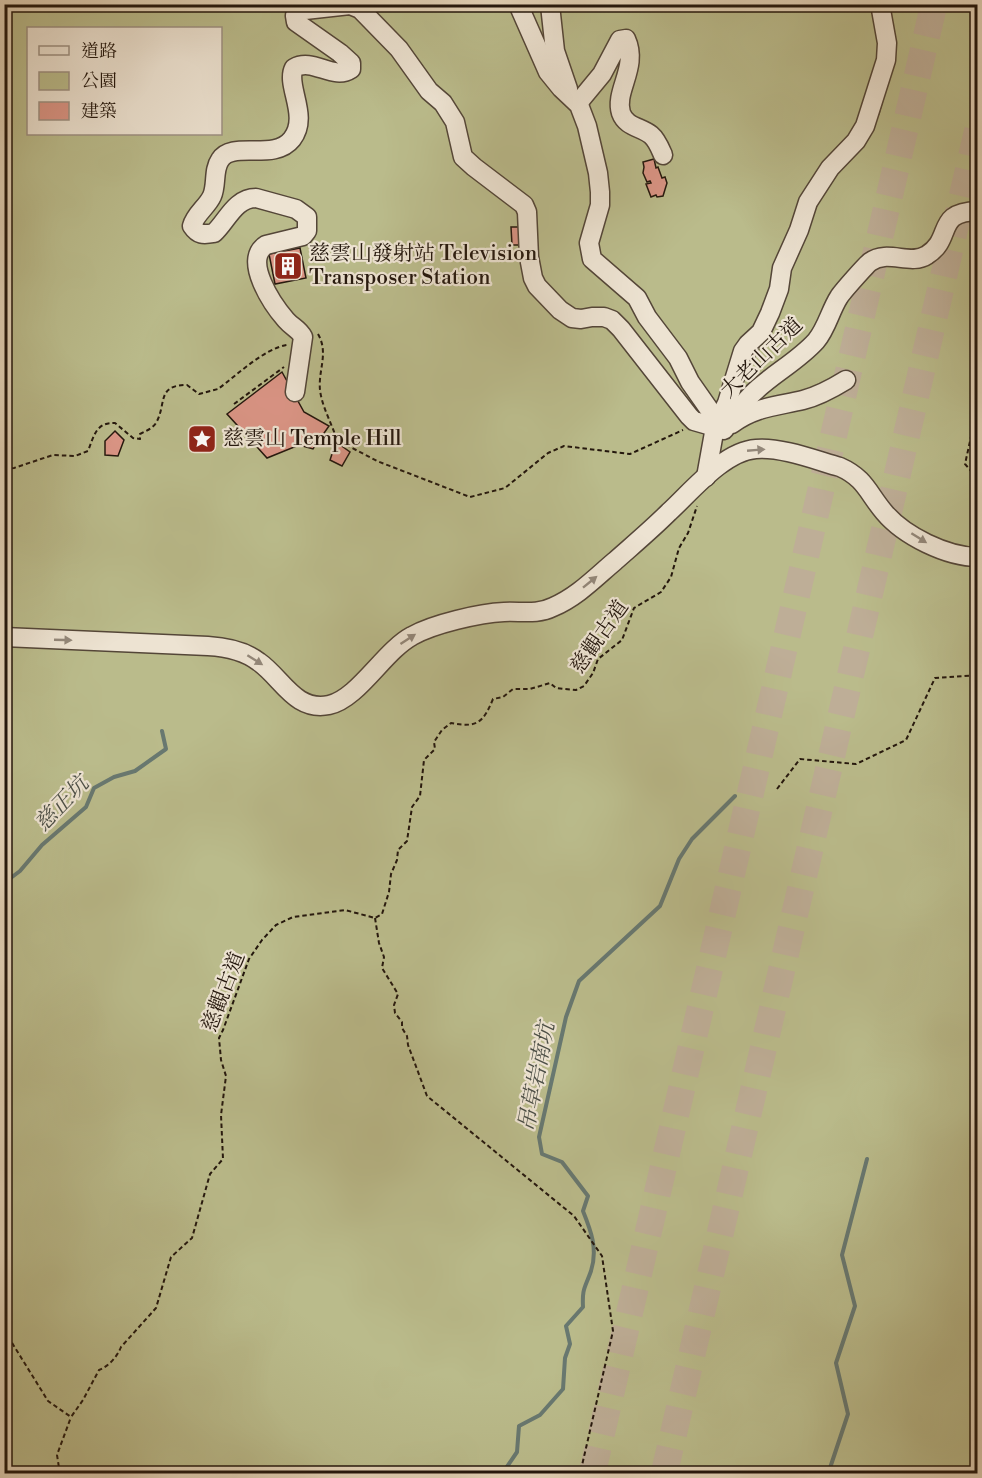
<svg xmlns="http://www.w3.org/2000/svg" width="982" height="1478" viewBox="0 0 982 1478" font-family="'Libre Bodoni','Noto Serif TC',serif">
<style>
.green{fill:#babb8b;stroke:#6f694c;stroke-width:1.5;fill-rule:evenodd}
.lines{fill:none;stroke-linecap:round;stroke-linejoin:round}
.stream{stroke:#687870;stroke-width:4}
.building{fill:#db9586;stroke:#24170d;stroke-width:1.5}
.highway-tunnel{stroke:#beae97;stroke-width:27;stroke-dasharray:27 14;stroke-linecap:butt}
.minor-casing{stroke:#544638;stroke-width:21}
.path{stroke:#24170d;stroke-width:2;stroke-dasharray:4.5 3;stroke-linecap:butt}
.minor{stroke:#ede3d2;stroke-width:18}
.oneway{fill:#938779}
.labels{text-anchor:middle;dominant-baseline:central;stroke-width:4.5;stroke-linejoin:round;paint-order:stroke}
.poi-label{font-size:21px;fill:#24170d;stroke:#ede3d2;text-anchor:start}
.street-label{font-size:21px;fill:#24170d;stroke:#ede3d2}
.water-label{font-size:22px;font-style:italic;fill:#4c4f47;stroke:#ede3d2}
</style>
<rect width="100%" height="100%" fill="#e4d4b9"/>
<filter id="stains"><feTurbulence type="fractalNoise" baseFrequency=".00333" numOctaves="4"/><feColorMatrix values="0 0 0 0 .2 0 0 0 0 .09 0 0 0 0 .02 0 0 0 .5 -.17"/></filter>
<radialGradient id="worn" r=".72"><stop offset=".6" stop-color="#630" stop-opacity="0"/><stop offset="1" stop-color="#630" stop-opacity=".3"/></radialGradient>
<path class="green" d="M5,5H874L879,55L868,109L791,231L739,390L776,315L802,235L822,196L879,114L887,85V5H977V1473L5,1474ZM28,28H220V134H28Z"/>
<g class="lines">
<g class="stream">
<path d="M4,883L20,871L42,845L86,807L94,788L114,777L135,771L166,749L162,731"/>
<path d="M502,1474L517,1452L519,1426L540,1415L563,1389L565,1358L570,1344L566,1326L583,1307C582,1288 585,1288 591,1271C598,1249 591,1231 583,1211L588,1196L562,1162L542,1154L539,1137L566,1017L579,981L660,906L679,859L692,839L735,796"/>
<path d="M828,1474L848,1414L836,1363L855,1306L842,1255L867,1159"/>
</g>
</g>
<g class="building">
<path d="M654,159L656,168L658,167L662,178L665,177L667,183L663,196L657,197L656,195L651,197L646,184L651,183L650,181L647,182L643,173L644,167L643,162Z"/>
<path d="M511,227H520L521,245H512Z"/>
<path d="M300,248L306,278L275,284L269,254Z"/>
<path d="M282,372L304,412L329,426L313,449L299,445L267,458L227,414Z"/>
<path d="M115,431L124,440L118,456L105,455V441Z"/>
<path d="M336,442L350,452L342,466L330,460Z"/>
</g>
<g class="lines">
<g class="highway-tunnel">
<path d="M592,1474L934,4"/>
<path d="M664,1474L978,129"/>
</g>
<g class="minor-casing">
<g id="minor">
<path d="M518,4L548,72L561,88L579,105L587,126L598,173L600,192V205L589,243L592,259L637,298L647,317L678,358L690,382L718,422"/>
<path d="M550,5L555,51L568,89"/>
<path d="M578,103L602,74L620,40L626,39C639,67 614,91 621,113C626,127 641,127 651,135C657,140 660,148 663,155"/>
<path d="M295,392L303,337C299,329 292,327 286,320C273,305 242,260 266,245L303,236L307,231V217L296,209L256,198C235,198 227,221 214,233C203,235 198,235 192,226C195,214 207,207 212,196C217,185 213,170 220,160C232,140 274,162 292,139C310,116 285,85 294,68C313,57 333,81 351,69V63L340,53L296,22L295,16L305,10L350,5L360,9L399,49L429,91L443,103L455,122L463,157L474,167L524,205L527,212L529,257L533,278L537,286L560,310L572,318L581,319L592,317H604L612,320L621,329L689,416L694,421L715,427"/>
<path d="M732,424C754,407 778,406 803,400C819,396 833,388 846,380"/>
<path d="M724,430C733,417 741,405 752,394C772,374 797,362 816,341C827,328 830,311 839,297C842,292 866,265 870,262C887,249 911,266 927,255C954,238 934,212 978,211"/>
<path d="M706,477L715,427L727,403L743,351L748,344L761,332L770,313L779,289L782,268L799,230L808,202L830,168L856,141L865,126L886,60L887,43L880,4"/>
<path d="M4,637L208,646C225,647 245,651 259,662C282,678 295,712 329,705C358,699 384,651 412,636C433,624 480,613 504,612C521,611 537,615 553,607C577,597 596,577 615,561C633,545 652,529 669,512C691,492 724,451 756,449C782,447 815,460 840,467C865,478 868,493 884,512C904,536 947,557 978,557"/>
</g>
</g>
<g class="path">
<path d="M318,334C329,353 318,370 320,390C322,407 332,424 337,440L377,461L470,497L505,488L548,453L564,446L630,454L683,430"/>
<path d="M234,404L284,367"/>
<path d="M978,405L965,464L978,479"/>
<path d="M4,469L14,468L53,455L75,456L88,451C94,436 96,422 115,423L133,438L140,439V434C146,431 153,428 156,423C167,404 156,385 187,385L199,394L218,389C237,375 265,348 287,345"/>
<path d="M777,789L800,759L856,764L906,740L935,678L978,675"/>
<path d="M375,918L379,943L384,957L382,968L398,994L394,1005L395,1013L402,1022V1028L407,1036L408,1045L427,1096L574,1216L602,1256L613,1331L580,1474"/>
<path d="M4,1322L9,1338L48,1401L71,1417L83,1400L99,1370C109,1366 117,1357 121,1347L156,1308L171,1257L192,1238L210,1174L223,1159L221,1115L226,1076L221,1060L219,1038L223,1030L249,959L262,940L276,925L293,917L345,910L375,918L382,914L389,892L391,874L397,860L398,850L407,841L412,807L420,796L424,760L435,749L434,742L442,730L451,723C477,728 483,723 493,699L503,697L513,689H530L550,683L556,688L576,690L584,686L593,673L598,659L622,640L634,608L661,592L671,577L679,548L688,533L697,506"/>
<path d="M60,1474L57,1455L71,1417"/>
</g>
<use href="#minor" class="minor"/>
</g>
<defs><path id="oneway-solid" d="M-6-.8H1V-3.2L6.5 0L1 3.2V.8H-6Z" transform="scale(1.5)"/></defs>
<g class="oneway">
<use href="#oneway-solid" transform="translate(756 450) rotate(-5)"/>
<use href="#oneway-solid" transform="translate(919 538) rotate(32)"/>
<use href="#oneway-solid" transform="translate(590 582) rotate(-39)"/>
<use href="#oneway-solid" transform="translate(408 639) rotate(-33)"/>
<use href="#oneway-solid" transform="translate(63 640) rotate(2)"/>
<use href="#oneway-solid" transform="translate(255 660) rotate(32)"/>
</g>
<defs>
<g id="building-square" transform="scale(1.5)"><rect x="-9" y="-9" width="18" height="18" rx="4" fill="#8f2418" stroke="#ede3d2"/><path d="M-4-6H4V6H1V3H-1V6H-4ZM-2.5-4.3h1.7v1.8h-1.7ZM.8-4.3h1.7v1.8H.8ZM-2.5-1h1.7V.8h-1.7ZM.8-1h1.7V.8H.8Z" fill="#fff"/></g>
<g id="sight-square" transform="scale(1.5)"><rect x="-9" y="-9" width="18" height="18" rx="4" fill="#8f2418" stroke="#ede3d2"/><path d="M0-6L1.8-2.2L6-1.7L2.9 1.2L3.7 5.4L0 3.3L-3.7 5.4L-2.9 1.2L-6-1.7L-1.8-2.2Z" fill="#fff"/></g>
</defs>
<g fill-rule="evenodd">
<use href="#building-square" x="288" y="266"/>
<use href="#sight-square" x="202" y="439"/>
</g>
<g class="labels">
<g class="poi-label">
<text x="309" y="254">慈雲山發射站 Television<tspan x="309" dy="24">Transposer Station</tspan></text>
<text x="223" y="439">慈雲山 Temple Hill</text>
</g>
<g class="street-label">
<text transform="translate(762 358) rotate(-44)">大老山古道</text>
<text transform="translate(600 637) rotate(-55)">慈觀古道</text>
<text transform="translate(224 992) rotate(-69)">慈觀古道</text>
</g>
<g class="water-label">
<text transform="translate(62 804) rotate(-46)">慈正坑</text>
<text transform="translate(537 1077) rotate(-79)">吊草岩南坑</text>
</g>
</g>
<rect width="982" height="1478" fill="none" stroke="#e4d4b9" stroke-width="24"/>
<rect x="6" y="6" width="970" height="1466" fill="none" stroke="#24170d" stroke-width="3"/>
<rect x="12" y="12" width="958" height="1454" fill="none" stroke="#24170d" stroke-width="1.5"/>
<rect x="27" y="27" width="195" height="108" fill="#ede3d2" stroke="#9d9183" stroke-width="1.5"/>
<rect x="39" y="46" width="30" height="9" fill="#ede3d2" stroke="#9d9183" stroke-width="1.5"/>
<text x="81" y="57" font-size="18" fill="#24170d">道路</text>
<rect x="39" y="72" width="30" height="18" fill="#babb8b" stroke="#9d9183" stroke-width="1.5"/>
<text x="81" y="87" font-size="18" fill="#24170d">公園</text>
<rect x="39" y="102" width="30" height="18" fill="#db9586" stroke="#9d9183" stroke-width="1.5"/>
<text x="81" y="117" font-size="18" fill="#24170d">建築</text>
<rect width="100%" height="100%" filter="url(#stains)"/>
<rect width="100%" height="100%" fill="url(#worn)"/>
</svg>
